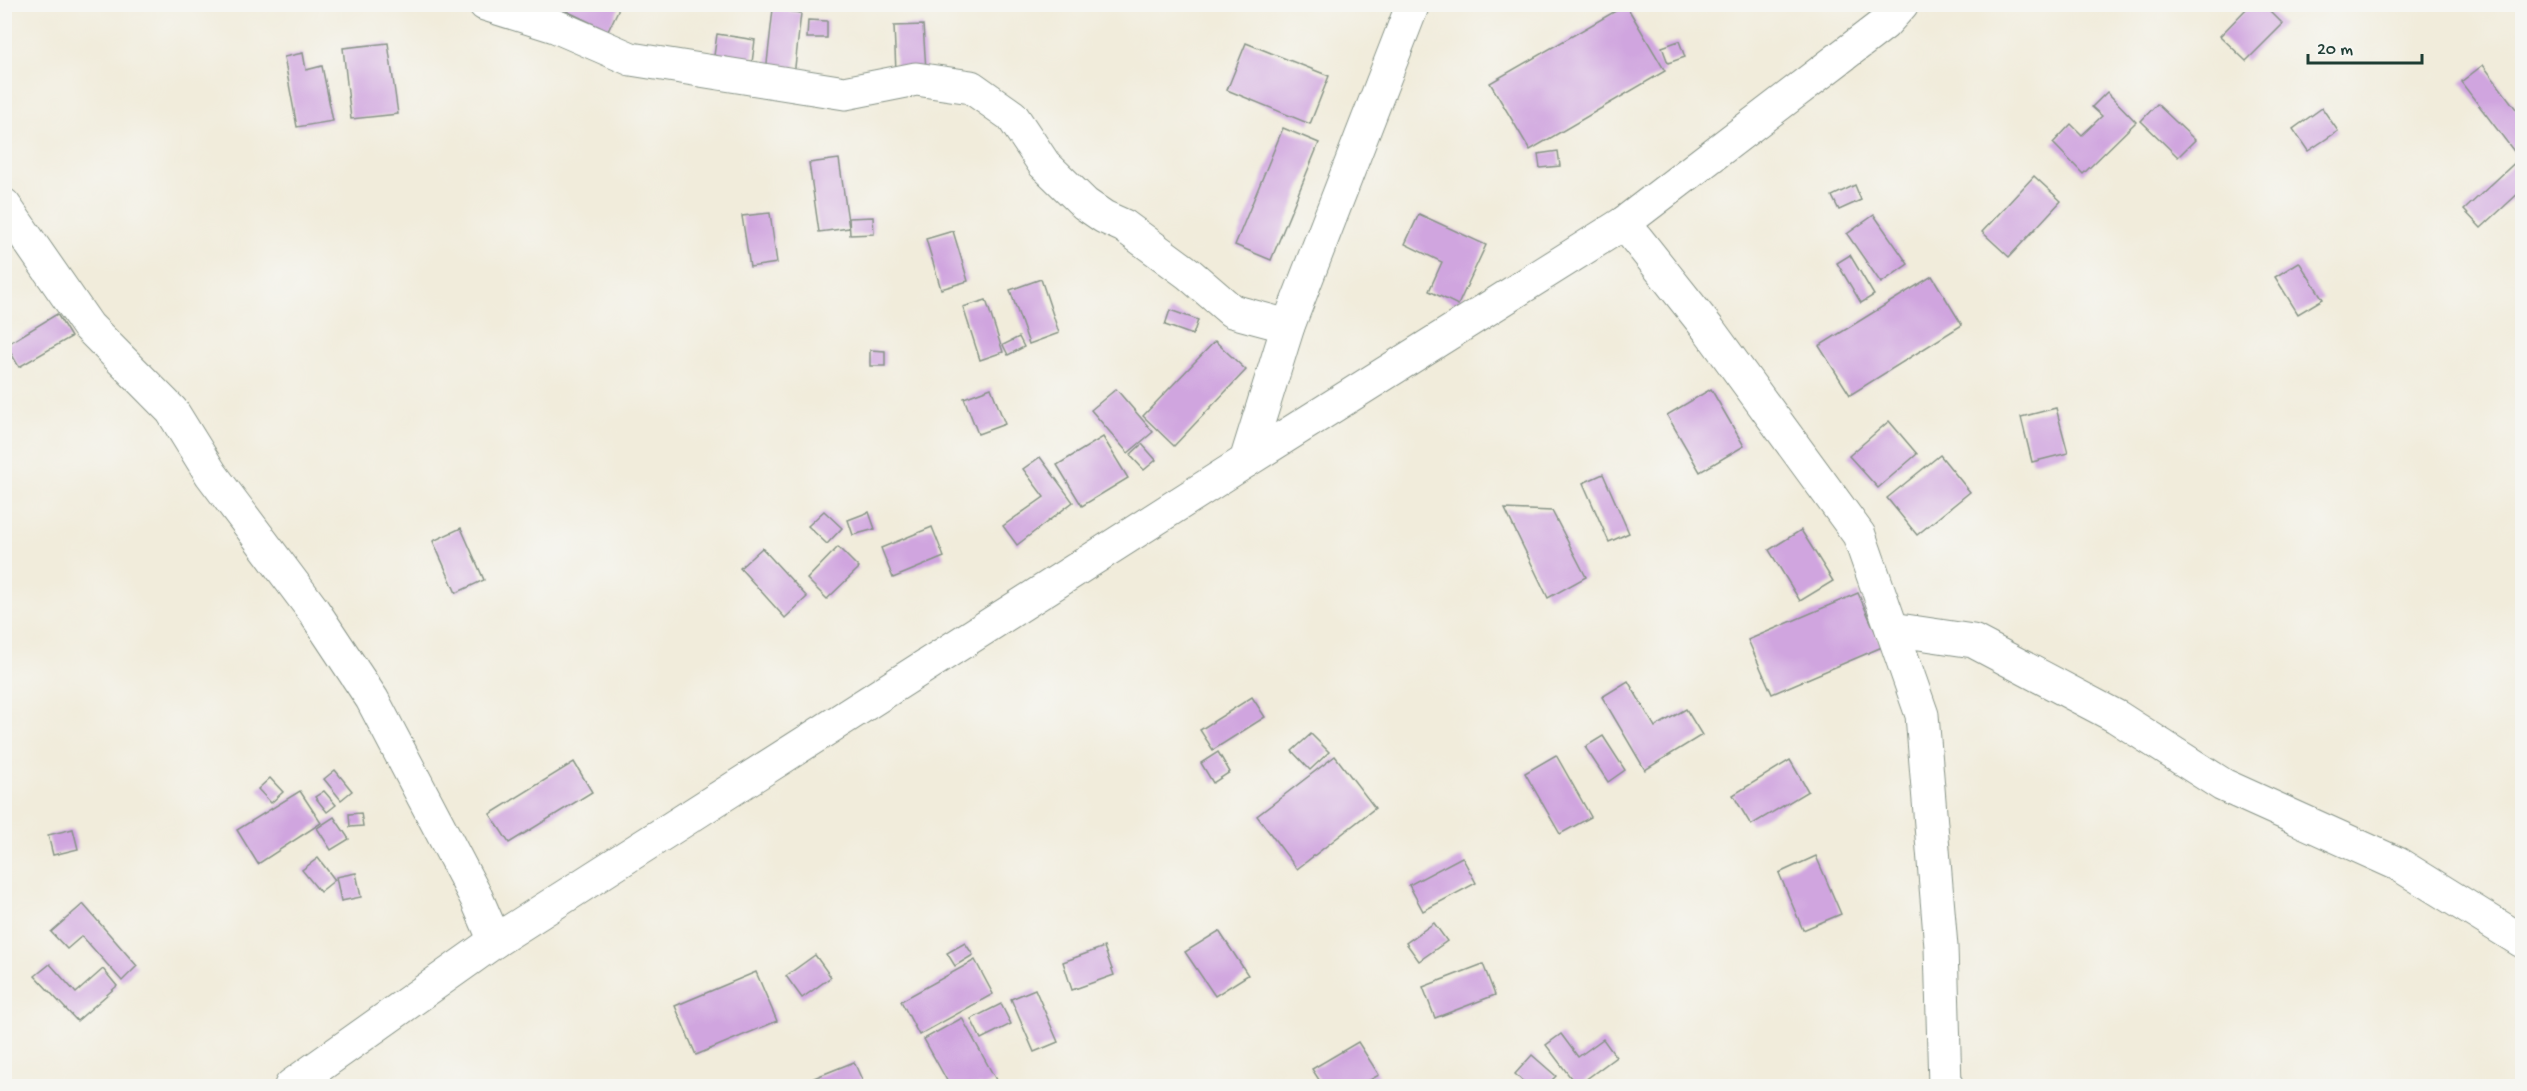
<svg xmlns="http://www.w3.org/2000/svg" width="2527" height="1091" viewBox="0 0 2527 1091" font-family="'Gochi Hand',sans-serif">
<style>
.building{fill:#d0a5df}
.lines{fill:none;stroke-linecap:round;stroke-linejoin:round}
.minor-casing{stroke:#889488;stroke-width:35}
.tertiary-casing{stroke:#889488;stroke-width:35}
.minor{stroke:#fff;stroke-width:33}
.tertiary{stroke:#fff;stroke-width:33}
</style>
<rect width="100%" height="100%" fill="#f6f6f2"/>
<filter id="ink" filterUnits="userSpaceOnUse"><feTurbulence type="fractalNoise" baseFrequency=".0167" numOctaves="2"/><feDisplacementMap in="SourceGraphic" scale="12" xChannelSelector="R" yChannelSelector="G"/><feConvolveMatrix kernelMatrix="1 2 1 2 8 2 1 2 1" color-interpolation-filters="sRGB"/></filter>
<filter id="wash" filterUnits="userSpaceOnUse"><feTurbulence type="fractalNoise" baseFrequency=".008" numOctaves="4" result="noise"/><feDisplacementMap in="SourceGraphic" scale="24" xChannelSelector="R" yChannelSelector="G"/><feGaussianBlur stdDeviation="1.35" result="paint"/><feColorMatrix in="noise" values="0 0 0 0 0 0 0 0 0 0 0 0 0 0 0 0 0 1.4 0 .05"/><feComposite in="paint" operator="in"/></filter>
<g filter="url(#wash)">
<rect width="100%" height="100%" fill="#f1ecdb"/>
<g id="blocks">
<g class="building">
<path d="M561,4H621L608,31L560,8Z"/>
<path d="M2251,4H2263L2283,24L2246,61L2220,36Z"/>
<path d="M1626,5L1665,71L1530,150L1490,83Z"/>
<path d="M773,9L801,13L794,76L766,72Z"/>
<path d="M808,20L827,21V38H807Z"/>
<path d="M923,25L926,70L896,72L894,26Z"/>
<path d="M717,34L755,40L751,70L713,63Z"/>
<path d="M1679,41L1685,57L1668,63L1662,47Z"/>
<path d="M388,43L398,114L351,119L343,48Z"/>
<path d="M1246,43L1329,76L1310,124L1227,90Z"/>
<path d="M303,53L306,70L322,66L333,121L297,127L284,57Z"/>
<path d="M2483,65L2522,117V150L2516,154L2461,82Z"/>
<path d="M2107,92L2136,122L2083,174L2053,143L2071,124L2082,135L2102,116L2092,107Z"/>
<path d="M2157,104L2195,140L2178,157L2141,121Z"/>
<path d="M2322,108L2338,131L2308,151L2293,129Z"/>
<path d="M1283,128L1319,143L1271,260L1235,245Z"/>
<path d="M1558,151L1560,166L1540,168L1538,154Z"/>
<path d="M2522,156V190L2481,228L2464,210Z"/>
<path d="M839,159L849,228L819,232L809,163Z"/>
<path d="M2034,176L2061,201L2009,257L1982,232Z"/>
<path d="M1855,185L1861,200L1839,210L1832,196Z"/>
<path d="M770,213L777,263L750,267L742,216Z"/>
<path d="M1419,214L1486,245L1458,305L1429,291L1442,262L1405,244Z"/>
<path d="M1874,215L1908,264L1881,283L1847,234Z"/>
<path d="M873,217L874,234L850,235L849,218Z"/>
<path d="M953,231L968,281L941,289L926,239Z"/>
<path d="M1850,255L1874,295L1861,303L1837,263Z"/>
<path d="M2299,262L2323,299L2298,314L2275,277Z"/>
<path d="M1932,276L1962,325L1850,395L1819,346Z"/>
<path d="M1041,279L1059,333L1029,344L1010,290Z"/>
<path d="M986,300L1003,352L980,360L963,307Z"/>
<path d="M1170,310L1198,320L1193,335L1165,325Z"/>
<path d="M57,314L71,337L19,367L6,345Z"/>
<path d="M1019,337L1024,347L1008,355L1003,345Z"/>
<path d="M1215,341L1246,370L1174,446L1143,416Z"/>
<path d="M870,350L885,351V366H870Z"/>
<path d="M991,388L1005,424L978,434L964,398Z"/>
<path d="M1116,389L1153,432L1128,453L1091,410Z"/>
<path d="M1711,389L1744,446L1700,472L1667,415Z"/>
<path d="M2056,408L2068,453L2032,462L2021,417Z"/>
<path d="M1889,421L1917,454L1878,488L1849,456Z"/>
<path d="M1103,437L1128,478L1082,506L1057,465Z"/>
<path d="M1142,444L1156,460L1144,470L1130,455Z"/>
<path d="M1940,455L1970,492L1917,535L1887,498Z"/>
<path d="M1040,457L1073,502L1017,545L1003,526L1044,497L1023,469Z"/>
<path d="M1603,474L1629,533L1609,542L1583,483Z"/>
<path d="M1505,509L1552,511L1586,577L1548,598Z"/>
<path d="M824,511L842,528L827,544L808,526Z"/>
<path d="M869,512L875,529L853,535L848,520Z"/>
<path d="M932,527L944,557L893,578L881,548Z"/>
<path d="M461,528L484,580L456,593L433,541Z"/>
<path d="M1801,530L1833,581L1800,601L1769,550Z"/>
<path d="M838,547L859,568L827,599L807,579Z"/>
<path d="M762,548L807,597L785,618L740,568Z"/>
<path d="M1858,593L1882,647L1772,694L1748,640Z"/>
<path d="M1628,681L1655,727L1686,709L1702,735L1645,770L1602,697Z"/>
<path d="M1252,697L1265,717L1213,750L1200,730Z"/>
<path d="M1311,734L1329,752L1310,770L1292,751Z"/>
<path d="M1603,736L1625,770L1608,782L1585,747Z"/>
<path d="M1218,752L1230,772L1213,783L1201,763Z"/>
<path d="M1556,755L1591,817L1560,834L1525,773Z"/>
<path d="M1335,756L1375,808L1297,869L1257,816Z"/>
<path d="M1790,760L1808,791L1751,825L1733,795Z"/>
<path d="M574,762L592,792L509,843L490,814Z"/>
<path d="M335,770L352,791L341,800L324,779Z"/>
<path d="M270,778L283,792L271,803L258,789Z"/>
<path d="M300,791L321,823L258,864L237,830Z"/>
<path d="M324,791L336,805L327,812L315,797Z"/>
<path d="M361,813L363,826L350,827L349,814Z"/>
<path d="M334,817L349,839L331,850L317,828Z"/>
<path d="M73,829L78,849L53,855L48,835Z"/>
<path d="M1816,856L1841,914L1803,930L1779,873Z"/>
<path d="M1462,857L1476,883L1423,911L1409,885Z"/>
<path d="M318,858L335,880L320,892L302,870Z"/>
<path d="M356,873L361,897L341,901L336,877Z"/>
<path d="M83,904L137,966L122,981L82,936L67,949L51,932Z"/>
<path d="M1434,923L1447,941L1419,961L1406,943Z"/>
<path d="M1219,931L1248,975L1215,996L1185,952Z"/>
<path d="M965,943L973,955L955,966L947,953Z"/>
<path d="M1104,947L1114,975L1072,990L1063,962Z"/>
<path d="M815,955L831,977L802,998L786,976Z"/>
<path d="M975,960L993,994L919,1035L901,1001Z"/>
<path d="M50,964L76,993L103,969L117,986L77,1021L35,976Z"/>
<path d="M1483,964L1495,995L1435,1018L1423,987Z"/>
<path d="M756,972L777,1021L696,1055L675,1006Z"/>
<path d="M1035,989L1058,1042L1034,1052L1011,999Z"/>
<path d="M1001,1004L1011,1024L981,1039L971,1019Z"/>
<path d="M962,1018L996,1080L983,1086H950L924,1039Z"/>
<path d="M1561,1034L1578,1057L1603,1039L1616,1057L1577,1086L1546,1045Z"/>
<path d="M1358,1042L1379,1075L1359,1086H1323L1312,1069Z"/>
<path d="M1532,1055L1556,1076L1546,1086H1528L1515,1074Z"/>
<path d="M854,1062L863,1082L852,1086H818L814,1078Z"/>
</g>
</g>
</g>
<g filter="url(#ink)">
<use href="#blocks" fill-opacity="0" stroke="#889488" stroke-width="1.5"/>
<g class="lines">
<g class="minor-casing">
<g id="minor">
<path d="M485,4L555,26L631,59L845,93L916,79L971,87L1012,116L1044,164L1085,204L1104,217L1124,226L1189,274L1232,311L1288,326"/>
<path d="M4,205L88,326L172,411L211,474L313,610L372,699L476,897L495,941"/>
<path d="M1624,223L1709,330L1859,535L1922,715L1941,947L1945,1086"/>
<path d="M1892,629L1973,641L2117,717L2223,785L2398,864L2522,941"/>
</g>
</g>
<g class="tertiary-casing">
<g id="tertiary">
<path d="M1246,461L1288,326L1413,4"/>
<path d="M291,1086L495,941L1246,461L1624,223L1884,24L1902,4"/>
</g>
</g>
<use href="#minor" class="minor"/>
<use href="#tertiary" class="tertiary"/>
</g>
</g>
<rect width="2527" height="1091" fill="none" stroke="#f6f6f2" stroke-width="24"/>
<path d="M2308 54v9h114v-9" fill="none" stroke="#1f3d34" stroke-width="3"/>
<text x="2317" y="54" font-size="18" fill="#1f3d34" stroke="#f6f6f2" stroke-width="4.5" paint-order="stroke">20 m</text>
</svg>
